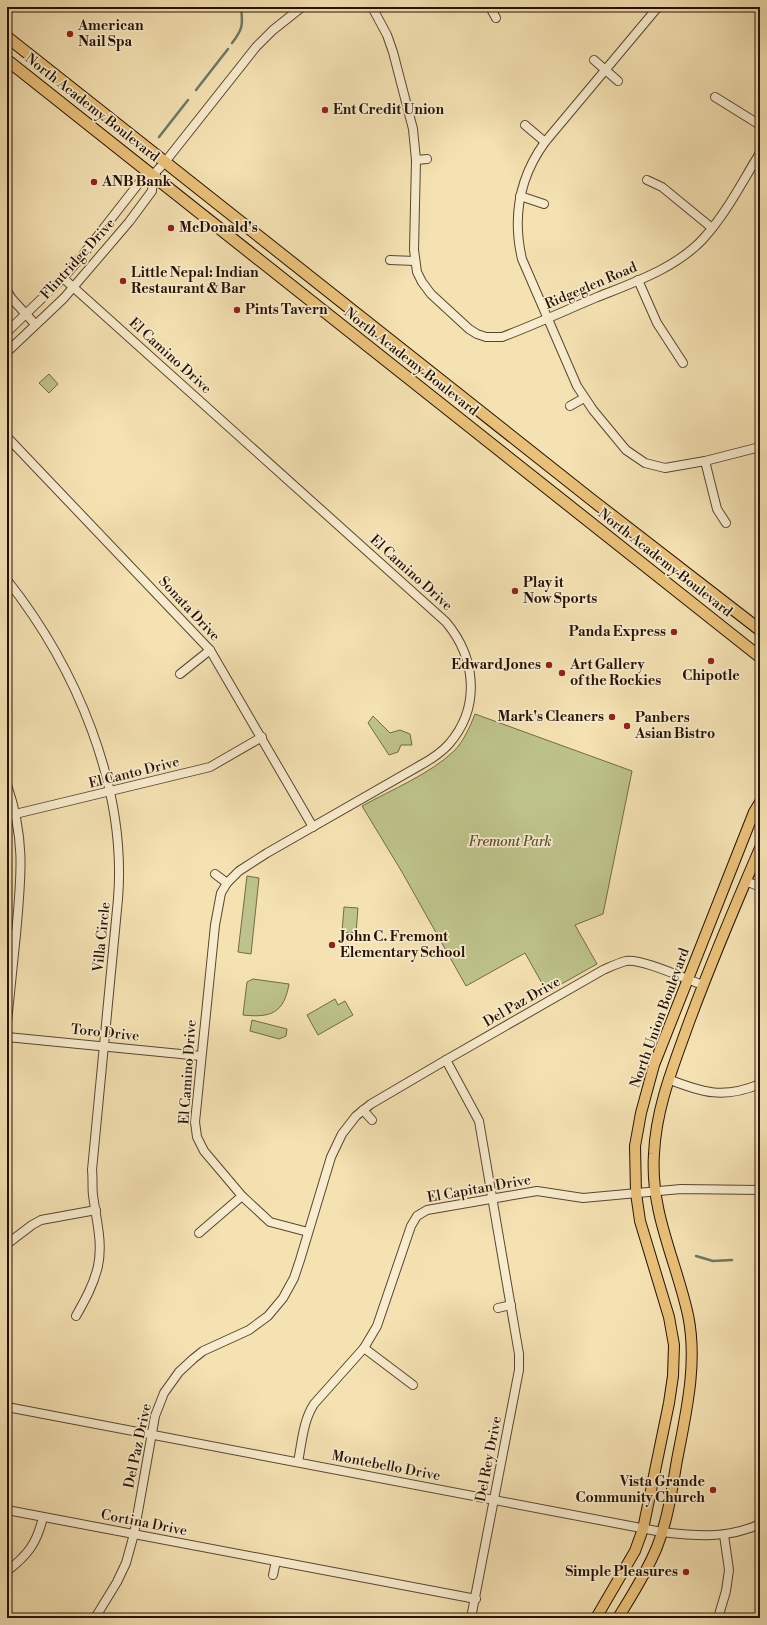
<svg xmlns="http://www.w3.org/2000/svg" width="767" height="1625" viewBox="0 0 767 1625" font-family="'Libre Bodoni',serif">
<style>
.green{fill:#bec38b;stroke:#726a47}
.lines{fill:none;stroke-linecap:round;stroke-linejoin:round}
.stream{stroke:#6d7967;stroke-width:2.5}
.minor-casing{stroke:#5a452f;stroke-width:10}
.major-casing{stroke:#261103;stroke-width:12}
.highway-casing{stroke:#261103;stroke-width:13}
.minor{stroke:#f8ecce;stroke-width:8}
.major{stroke:#eac17a;stroke-width:10}
.highway{stroke:#eac17a;stroke-width:11}
.poi-dot{fill:#8f2418;stroke:#f8ecce;stroke-width:1.5}
.labels{text-anchor:middle;dominant-baseline:central;stroke-width:3.5;stroke-linejoin:round;paint-order:stroke}
.poi-label{font-size:14px;font-weight:bold;fill:#261103;stroke:#f8ecce;text-anchor:start}
.street-label{font-size:14px;fill:#261103;stroke:#f8ecce}
.park-label{font-size:14px;font-style:italic;fill:#5b4f33;stroke:#f8ecce}
</style>
<rect width="100%" height="100%" fill="#f5e2b3"/>
<filter id="stains"><feTurbulence type="fractalNoise" baseFrequency=".005" numOctaves="4"/><feColorMatrix values="0 0 0 0 .2 0 0 0 0 .09 0 0 0 0 .02 0 0 0 .5 -.17"/></filter>
<radialGradient id="worn" r=".72"><stop offset=".6" stop-color="#630" stop-opacity="0"/><stop offset="1" stop-color="#630" stop-opacity=".3"/></radialGradient>
<g class="green">
<path d="M49,374L58,384L49,393L39,383Z"/>
<path d="M475,714L632,771L603,914L575,925L597,964L547,992L525,953L466,986L402,872L362,806C391,790 430,774 454,751C463,742 470,727 475,714Z"/>
<path d="M373,716L390,733L400,730L410,734L412,745H401L398,752L389,755L368,723Z"/>
<path d="M247,876L259,878L251,954L238,952Z"/>
<path d="M344,907L358,908L356,933L342,932Z"/>
<path d="M253,979L289,984C284,1013 271,1018 243,1015L247,982Z"/>
<path d="M335,999L338,1005L345,1001L353,1015L318,1035L307,1015Z"/>
<path d="M252,1020L287,1029L286,1036L279,1039L250,1031Z"/>
</g>
<g class="lines">
<g class="stream">
<path d="M232,43C243,29 243,25 241,7"/>
<path d="M196,90L228,49"/>
<path d="M159,137L188,100"/>
<path d="M696,1256L713,1261L732,1260"/>
</g>
<g class="minor-casing">
<g id="minor">
<path d="M372,7L387,35L393,52L413,129L416,160L414,250L417,272L422,282L431,294L469,329L477,334L486,337H502C534,325 564,311 595,298C632,283 675,269 703,239C726,214 742,182 760,153"/>
<path d="M490,7L496,18"/>
<path d="M658,7L545,142C519,178 512,216 522,259L577,386L593,410L626,450L645,463L665,468L705,461L760,447"/>
<path d="M594,60L618,81"/>
<path d="M715,97L760,125"/>
<path d="M525,125L545,142"/>
<path d="M416,160L427,159"/>
<path d="M647,180L662,187L712,228"/>
<path d="M520,196L544,204"/>
<path d="M390,260L415,261"/>
<path d="M63,278L446,622C476,658 481,707 449,744C441,753 430,760 419,766L267,853L239,871L227,883L221,893L215,925L195,1122L197,1137L204,1151L242,1196L270,1222L308,1232"/>
<path d="M638,280L657,323L683,363"/>
<path d="M7,291L12,299L35,324"/>
<path d="M7,332L63,278L82,256L139,183L153,175L165,162L256,47L273,30L302,7"/>
<path d="M7,352L64,298L129,222L152,191L153,175"/>
<path d="M570,406L584,398"/>
<path d="M7,437L210,650L313,827"/>
<path d="M705,461L717,509L726,523"/>
<path d="M7,580C76,667 127,787 118,899L92,1170C93,1179 92,1187 93,1195C96,1219 103,1242 98,1266C94,1284 85,1300 76,1316"/>
<path d="M180,674L210,650"/>
<path d="M7,785C26,840 21,878 16,934C13,963 10,993 7,1022"/>
<path d="M7,816L210,767L262,737"/>
<path d="M215,874L227,883"/>
<path d="M746,881L760,887"/>
<path d="M7,934L16,935"/>
<path d="M7,1037L201,1056"/>
<path d="M446,1060L479,1121L519,1354V1370L471,1618"/>
<path d="M668,1079C703,1093 724,1099 760,1084"/>
<path d="M363,1110L372,1120"/>
<path d="M199,1233L242,1196"/>
<path d="M7,1244L32,1225L41,1220L96,1210"/>
<path d="M498,1308L511,1305"/>
<path d="M364,1348L413,1385"/>
<path d="M7,1407L662,1532C696,1536 728,1539 760,1524"/>
<path d="M298,1462C302,1442 303,1421 314,1404L364,1348L377,1326L411,1226L417,1216L427,1210L537,1191L583,1198L681,1189L760,1190"/>
<path d="M7,1510L476,1599"/>
<path d="M7,1571C28,1555 37,1543 43,1517"/>
<path d="M273,1575L276,1561"/>
<path d="M95,1618L117,1582L126,1563L134,1534L155,1416L164,1393L179,1372L193,1359L203,1351L249,1330L268,1316L283,1298L294,1278L300,1260L331,1157L342,1134L356,1116L371,1104L446,1060L603,970C610,967 618,963 626,961C644,959 685,979 703,985"/>
<path d="M718,1618L726,1591L729,1570L724,1535"/>
</g>
</g>
<g class="major-casing">
<g id="major">
<path d="M596,1618L635,1551L643,1529L669,1403L673,1376L674,1345L669,1317L640,1221L636,1193L635,1146L641,1113L654,1065L754,812L760,802"/>
<path d="M618,1618C632,1595 647,1572 657,1547C668,1519 672,1489 677,1460C686,1413 698,1363 688,1315C676,1260 650,1212 654,1154C656,1108 673,1067 688,1025C710,965 735,906 760,848"/>
</g>
</g>
<g class="highway-casing">
<g id="highway">
<path d="M7,37L592,500L760,630"/>
<path d="M7,60L760,657"/>
</g>
</g>
<use href="#minor" class="minor"/>
<use href="#major" class="major"/>
<use href="#highway" class="highway"/>
</g>
<g class="poi-dot">
<circle cx="70" cy="34" r="4"/>
<circle cx="325" cy="110" r="4"/>
<circle cx="94" cy="182" r="4"/>
<circle cx="171" cy="228" r="4"/>
<circle cx="123" cy="281" r="4"/>
<circle cx="237" cy="310" r="4"/>
<circle cx="515" cy="591" r="4"/>
<circle cx="674" cy="632" r="4"/>
<circle cx="711" cy="661" r="4"/>
<circle cx="549" cy="665" r="4"/>
<circle cx="562" cy="673" r="4"/>
<circle cx="612" cy="717" r="4"/>
<circle cx="627" cy="726" r="4"/>
<circle cx="332" cy="945" r="4"/>
<circle cx="713" cy="1490" r="4"/>
<circle cx="686" cy="1572" r="4"/>
</g>
<g class="labels">
<g class="poi-label">
<text x="78" y="26">American<tspan x="78" dy="16">Nail Spa</tspan></text>
<text x="333" y="110">Ent Credit Union</text>
<text x="102" y="182">ANB Bank</text>
<text x="179" y="228">McDonald's</text>
<text x="131" y="273">Little Nepal: Indian<tspan x="131" dy="16">Restaurant &amp; Bar</tspan></text>
<text x="245" y="310">Pints Tavern</text>
<text x="523" y="583">Play it<tspan x="523" dy="16">Now Sports</tspan></text>
<text x="666" y="632" text-anchor="end">Panda Express</text>
<text x="541" y="665" text-anchor="end">Edward Jones</text>
<text x="570" y="665">Art Gallery<tspan x="570" dy="16">of the Rockies</tspan></text>
<text x="711" y="676" text-anchor="middle">Chipotle</text>
<text x="604" y="717" text-anchor="end">Mark's Cleaners</text>
<text x="635" y="718">Panbers<tspan x="635" dy="16">Asian Bistro</tspan></text>
<text x="340" y="937">John C. Fremont<tspan x="340" dy="16">Elementary School</tspan></text>
<text x="705" y="1482" text-anchor="end">Vista Grande<tspan x="705" dy="16">Community Church</tspan></text>
<text x="678" y="1572" text-anchor="end">Simple Pleasures</text>
</g>
<g class="street-label">
<text transform="translate(92 108) rotate(38)">North Academy Boulevard</text>
<text transform="translate(78 259) rotate(-48)">Flintridge Drive</text>
<text transform="translate(591 286) rotate(-23)">Ridgeglen Road</text>
<text transform="translate(170 356) rotate(42)">El Camino Drive</text>
<text transform="translate(411 362) rotate(38)">North Academy Boulevard</text>
<text transform="translate(665 563) rotate(38)">North Academy Boulevard</text>
<text transform="translate(411 573) rotate(42)">El Camino Drive</text>
<text transform="translate(189 609) rotate(47)">Sonata Drive</text>
<text transform="translate(134 773) rotate(-14)">El Canto Drive</text>
<text transform="translate(102 937) rotate(-84)">Villa Circle</text>
<text transform="translate(522 1002) rotate(-30)">Del Paz Drive</text>
<text transform="translate(660 1018) rotate(-70)">North Union Boulevard</text>
<text transform="translate(105 1033) rotate(6)">Toro Drive</text>
<text transform="translate(188 1072) rotate(-86)">El Camino Drive</text>
<text transform="translate(479 1189) rotate(-10)">El Capitan Drive</text>
<text transform="translate(138 1446) rotate(-78)">Del Paz Drive</text>
<text transform="translate(489 1459) rotate(-79)">Del Rey Drive</text>
<text transform="translate(386 1466) rotate(11)">Montebello Drive</text>
<text transform="translate(144 1523) rotate(11)">Cortina Drive</text>
</g>
<g class="park-label">
<text x="510" y="842">Fremont Park</text>
</g>
</g>
<rect width="767" height="1625" fill="none" stroke="#f5e2b3" stroke-width="24"/>
<rect x="8" y="8" width="751" height="1609" fill="none" stroke="#261103" stroke-width="2"/>
<rect x="12" y="12" width="743" height="1601" fill="none" stroke="#261103"/>
<rect width="100%" height="100%" filter="url(#stains)"/>
<rect width="100%" height="100%" fill="url(#worn)"/>
</svg>
